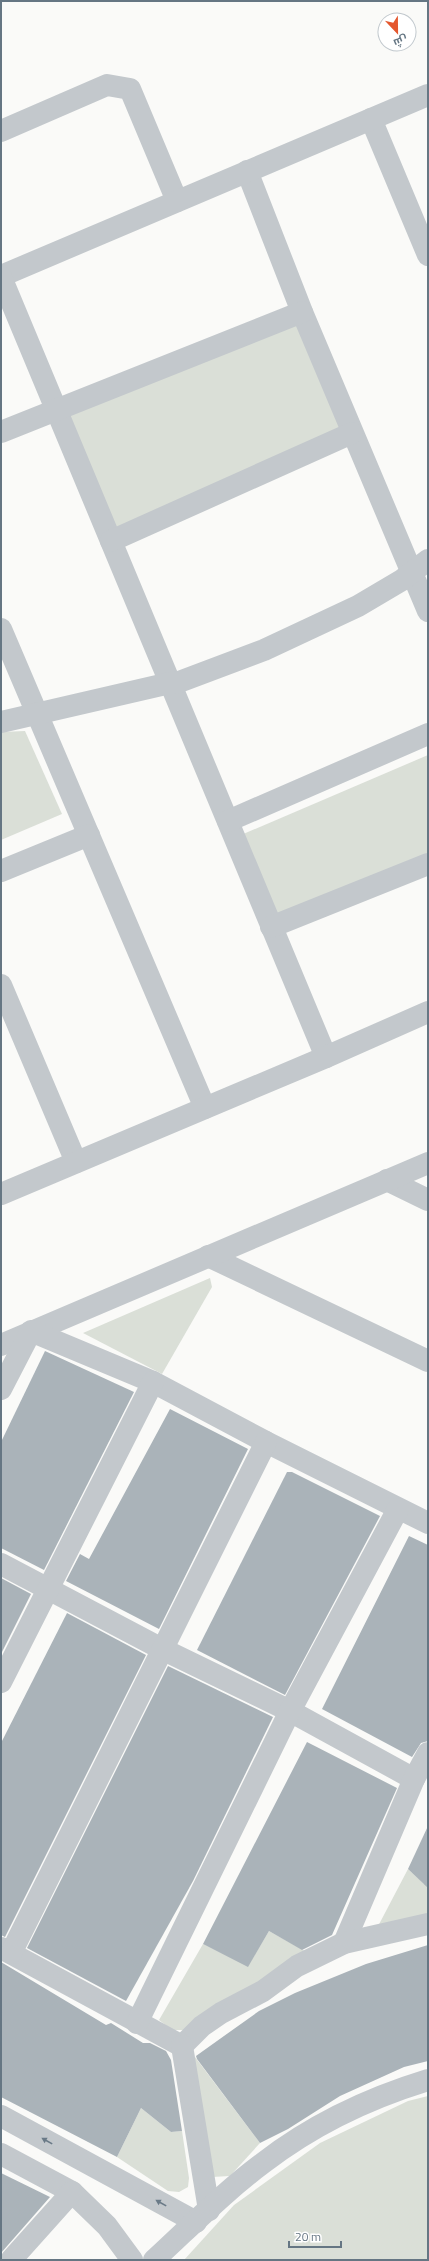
<svg xmlns="http://www.w3.org/2000/svg" width="429" height="2261" viewBox="0 0 429 2261" font-family="'Titillium Web',Cairo,sans-serif">
<style>
.green{fill:#dadfd7}
.building{fill:#aab3b9}
.lines{fill:none;stroke-linecap:round;stroke-linejoin:round}
.minor{stroke:#c3c8cc;stroke-width:22}
.oneway{fill:#6a7a87}
</style>
<rect width="100%" height="100%" fill="#fafaf8"/>
<g class="green">
<path d="M302,312L352,433L103,536L53,415Z"/>
<path d="M25,731L62,814L1,840V732Z"/>
<path d="M428,755V864L271,927L234,838Z"/>
<path d="M210,1278L212,1287L162,1374L83,1333Z"/>
<path d="M408,1869L424,1884H428V1926L375,1932Z"/>
<path d="M269,1931L312,1955L184,2030H172L159,2020L203,1944L248,1966Z"/>
<path d="M195,2057L260,2143L230,2176L212,2177L192,2061Z"/>
<path d="M428,2096V2260H184L234,2205L320,2143L408,2101Z"/>
<path d="M141,2108L171,2132L182,2131L189,2178L188,2187L179,2192L168,2191L117,2157Z"/>
</g>
<g class="building">
<path d="M45,1351L134,1392L44,1570L1,1548V1442Z"/>
<path d="M170,1409L248,1449L159,1629L66,1581L80,1554L89,1559Z"/>
<path d="M287,1472H292L380,1516L285,1695L197,1650Z"/>
<path d="M409,1536L428,1545V1741L421,1743L412,1757L322,1709Z"/>
<path d="M1,1578L31,1594L1,1654Z"/>
<path d="M67,1613L146,1655L5,1937L1,1935V1743Z"/>
<path d="M168,1666L273,1717L193,1881L126,2001L27,1948Z"/>
<path d="M307,1742L397,1788L332,1935L302,1950L269,1931L248,1967L203,1944Z"/>
<path d="M428,1826V1888L408,1869Z"/>
<path d="M428,1945V2061L404,2067L340,2096L288,2129L260,2143L197,2059L196,2056L259,2011L295,1993L366,1964Z"/>
<path d="M1,1962L106,2025L111,2023L143,2043H150L166,2051L171,2060L182,2131L171,2132L141,2108L117,2157L1,2097Z"/>
<path d="M1,2173L50,2197L1,2253Z"/>
</g>
<g class="lines">
<g class="minor">
<path d="M371,119L428,255"/>
<path d="M1,131L107,85L130,89L177,201"/>
<path d="M247,171L302,312L428,611"/>
<path d="M1,276L428,95"/>
<path d="M1,277L326,1057"/>
<path d="M1,432L302,312"/>
<path d="M111,541L352,433"/>
<path d="M1,629L205,1108"/>
<path d="M1,722L170,683L179,682L264,650L358,606L402,580L428,560"/>
<path d="M228,821L428,734"/>
<path d="M1,871L89,835"/>
<path d="M271,927L428,864"/>
<path d="M1,985L76,1162"/>
<path d="M387,1180L428,1200"/>
<path d="M1,1194L326,1057L428,1012"/>
<path d="M208,1256L428,1361"/>
<path d="M1,1345L428,1163"/>
<path d="M1,1389L31,1331L153,1382L266,1442L428,1523"/>
<path d="M1,1564L162,1649L290,1711L414,1779"/>
<path d="M1,1682L153,1382"/>
<path d="M344,1943L414,1779L428,1753"/>
<path d="M1,1948L182,2046"/>
<path d="M11,1953L266,1442"/>
<path d="M137,2023L290,1711L398,1509"/>
<path d="M182,2046L202,2026L221,2013L263,1991L297,1966L344,1943L428,1924"/>
<path d="M182,2046L209,2210"/>
<path d="M1,2116L196,2222"/>
<path d="M1,2154L72,2192L107,2226L132,2260"/>
<path d="M11,2260L72,2192"/>
<path d="M154,2260C190,2227 224,2192 263,2163C312,2125 369,2098 428,2080"/>
</g>
</g>
<defs><path id="oneway-solid" d="M-6-.8H1V-3.2L6.5 0L1 3.2V.8H-6Z"/></defs>
<g class="oneway">
<use href="#oneway-solid" transform="translate(47 2141) rotate(-151)"/>
<use href="#oneway-solid" transform="translate(161 2203) rotate(-151)"/>
</g>
<rect width="429" height="2261" fill="none" stroke="#657683" stroke-width="4"/>
<g transform="translate(397 32) rotate(158)"><circle r="19" fill="#ffffff" stroke="#c1c8cd"/>
<path d="M0-3L7 15L0 10L-7 15Z" fill="#e4572e"/>
<text y="-6" font-size="11" font-weight="bold" text-anchor="middle" fill="#657683">ش</text>
</g>
<path d="M289 2241v6h52v-6" fill="none" stroke="#657683" stroke-width="2"/>
<text x="295" y="2241" font-size="12" fill="#657683" stroke="#ffffff" stroke-width="3" paint-order="stroke">20 m</text>
</svg>
